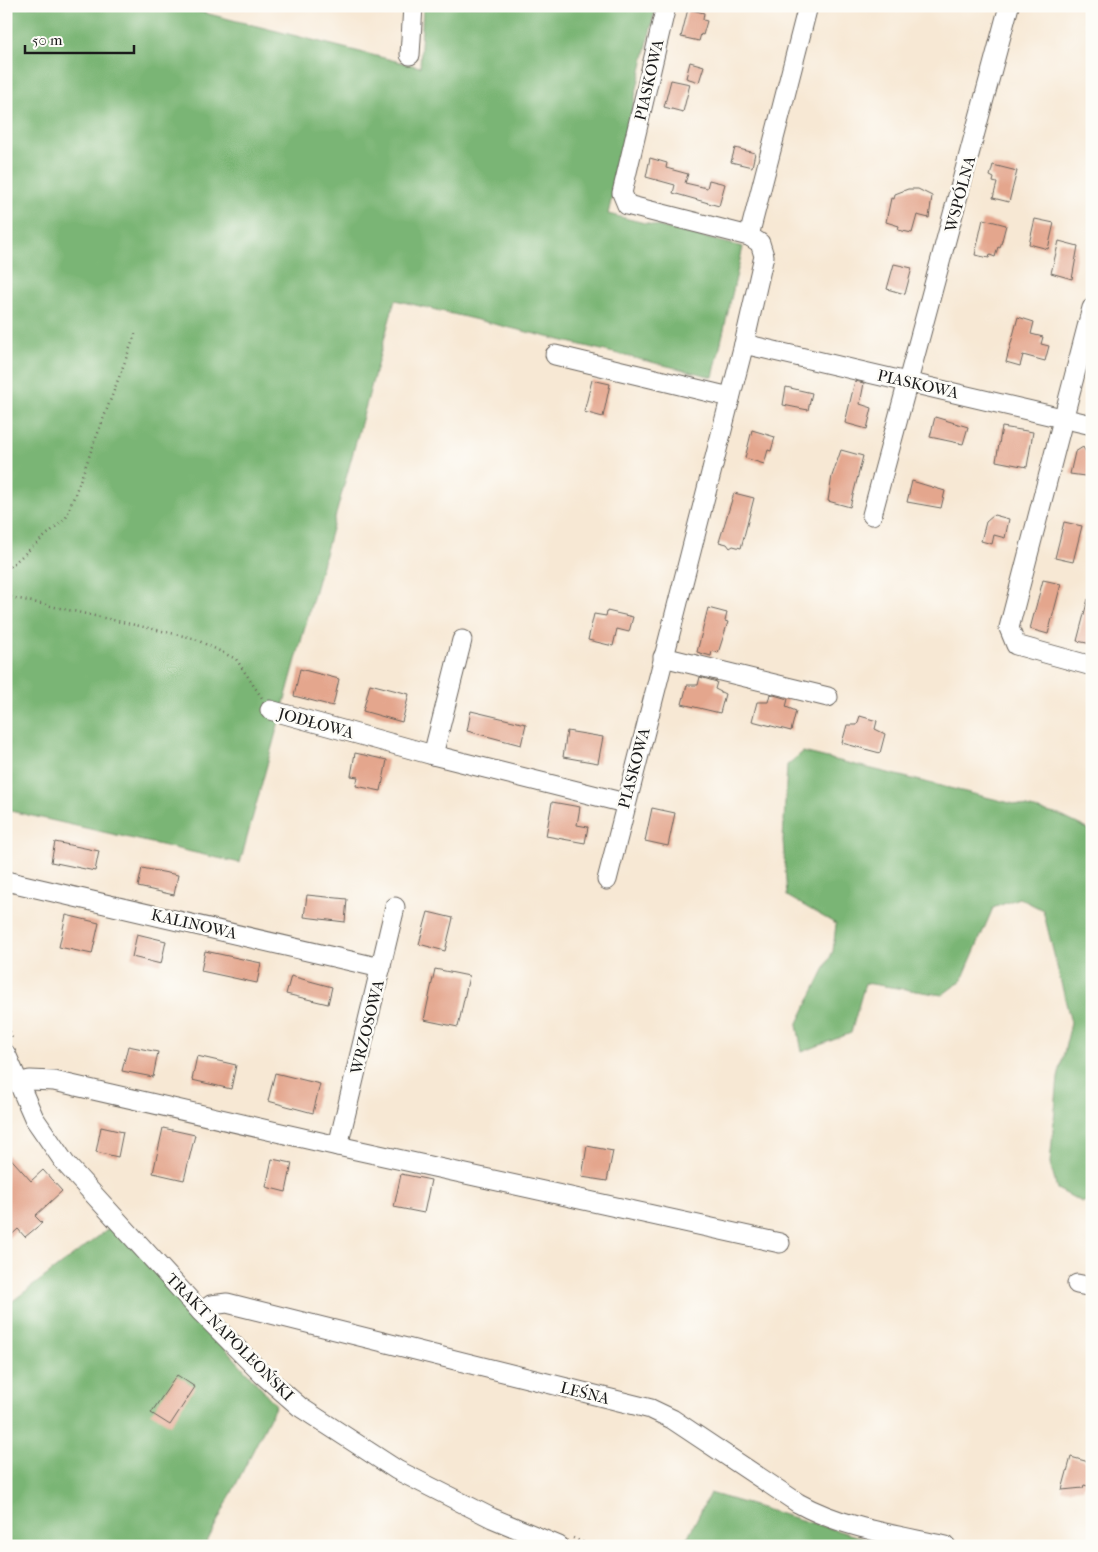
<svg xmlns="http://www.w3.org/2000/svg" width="1098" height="1552" viewBox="0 0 1098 1552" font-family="'IM FELL French Canon',serif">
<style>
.forest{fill:#7ab574;stroke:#4b6848}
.building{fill:#e4a68d}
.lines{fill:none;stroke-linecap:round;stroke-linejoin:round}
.minor-casing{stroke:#69635c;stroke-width:21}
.path{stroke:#69635c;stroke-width:2.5;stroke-dasharray:1 4;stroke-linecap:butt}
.minor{stroke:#fff;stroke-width:19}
.labels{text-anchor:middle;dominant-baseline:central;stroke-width:5;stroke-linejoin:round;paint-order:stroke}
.street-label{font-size:16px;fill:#1c1c1c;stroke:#fdfcf7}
</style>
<rect width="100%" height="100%" fill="#fdfcf7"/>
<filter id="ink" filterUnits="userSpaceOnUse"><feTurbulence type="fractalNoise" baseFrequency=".02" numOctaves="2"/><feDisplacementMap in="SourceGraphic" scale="10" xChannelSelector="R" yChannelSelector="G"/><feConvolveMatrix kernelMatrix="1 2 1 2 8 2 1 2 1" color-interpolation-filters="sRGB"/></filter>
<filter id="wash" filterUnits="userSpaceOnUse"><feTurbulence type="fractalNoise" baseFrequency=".0096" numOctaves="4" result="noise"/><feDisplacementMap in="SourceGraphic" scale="20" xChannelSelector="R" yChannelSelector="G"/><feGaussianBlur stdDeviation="1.12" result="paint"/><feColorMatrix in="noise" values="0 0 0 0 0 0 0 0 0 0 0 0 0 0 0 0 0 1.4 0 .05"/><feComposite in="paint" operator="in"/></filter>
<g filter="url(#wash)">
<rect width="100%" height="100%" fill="#f7e8d4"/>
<g class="forest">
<path d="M6,6H177L420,67L423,6H656L608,214L743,247L713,377L395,300L240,863L6,810Z"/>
<path d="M803,752L1059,815L1092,831V1201L1082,1202L1057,1189L1050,1163L1058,1078L1071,1023L1043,910L1019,898L993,908L962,980L942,995L865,983L851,1033L802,1052L797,1025L833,951L836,924L787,896L783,840L787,765Z"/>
<path d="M115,1224L276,1405L205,1546H6V1306Z"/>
<path d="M710,1493L890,1546H683Z"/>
</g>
<g id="blocks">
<g class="building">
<path d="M688,9L704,13L703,20L707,21L703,35L701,34L699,41L681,37Z"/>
<path d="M690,62L704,66L699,82L686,78Z"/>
<path d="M671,80L690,84L683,112L664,107Z"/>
<path d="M735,148L755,153L752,167L731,162Z"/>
<path d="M650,158L667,163L666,168L688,174L685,183L707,188L709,180L725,184L719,206L673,193L675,185L646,177Z"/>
<path d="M993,165L1017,171L1009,202L993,198L997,183L993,182L994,178L990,176Z"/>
<path d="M908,189H918L932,196L929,218L917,215L912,233L898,230L899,226L886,222L891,198L894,199L895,194Z"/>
<path d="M983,219L1006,225L1000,248L998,247L995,257L990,255L989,258L975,255Z"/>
<path d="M1035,219L1054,223L1048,249L1029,244Z"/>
<path d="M1059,241L1078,246L1072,279L1051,273Z"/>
<path d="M894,264L912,268L905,294L887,289Z"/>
<path d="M1018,317L1034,322L1031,334L1043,337L1041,344L1049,346L1045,361L1023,355L1020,366L1006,362Z"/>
<path d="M592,380L610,384L603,417L584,412Z"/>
<path d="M855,381L864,383L860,404L872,408L867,429L845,423Z"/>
<path d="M786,387L812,393L808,410L783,405Z"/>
<path d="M935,417L968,427L963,444L930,437Z"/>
<path d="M1002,427L1033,432L1027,467L996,461Z"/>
<path d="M752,430L775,437L771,451L768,450L764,464L745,458Z"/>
<path d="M1083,447L1088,456L1092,457V477L1070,474L1075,452Z"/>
<path d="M841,450L863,456L850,507L828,501L832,476Z"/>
<path d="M912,481L945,491L941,508L907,502Z"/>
<path d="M734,493L754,498L741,548L733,546L730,548L727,544L719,542Z"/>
<path d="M994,515L1009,519L1005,538L994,535L992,544L981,541L986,522Z"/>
<path d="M1064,522L1082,526L1073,562L1055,558Z"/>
<path d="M1043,580L1061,584L1048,634L1030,629Z"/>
<path d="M1088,599L1092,600V644L1077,641Z"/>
<path d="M708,608L727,613L725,621L728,622L718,653L712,651L711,656L697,652Z"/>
<path d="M607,611L633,617L629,632L617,629L613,646L588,640L594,614L606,616Z"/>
<path d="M300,669L339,679L333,706L294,696Z"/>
<path d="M700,677L717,682L715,689L725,694L720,713L682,704L687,685H698Z"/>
<path d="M370,684L409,694L402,722L363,711Z"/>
<path d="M770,694L788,699L786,707L796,711L791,731L752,721L757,702H768Z"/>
<path d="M471,711L526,724L521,745L467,731Z"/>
<path d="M860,716L877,721L875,729L885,734L880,753L842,743L847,725H857Z"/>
<path d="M567,731L603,737L598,763L563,757Z"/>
<path d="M355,753L387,760L381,791L356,786L358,777L351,776Z"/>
<path d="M552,802L580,807L577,825L588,827L585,843L546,836Z"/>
<path d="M652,808L675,813L668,846L645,841Z"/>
<path d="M55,842L99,851L95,871L51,862Z"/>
<path d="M142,868L178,875L174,895L138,887Z"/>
<path d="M307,895L347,899L345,922L304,917Z"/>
<path d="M428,912L453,918L445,951L419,944Z"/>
<path d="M66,915L99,923L92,954L59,947Z"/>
<path d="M137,934L166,941L161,964L132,957Z"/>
<path d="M205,951L261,963L257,983L201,971Z"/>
<path d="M435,969L469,976L458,1027L424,1020Z"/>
<path d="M291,976L332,987L328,1004L286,994Z"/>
<path d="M128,1046L158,1052L153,1077L122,1071Z"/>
<path d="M197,1056L236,1065L231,1089L192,1080Z"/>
<path d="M275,1073L320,1084L313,1113L268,1101Z"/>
<path d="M101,1127L123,1132L118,1157L96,1152Z"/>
<path d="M163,1128L195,1135L184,1180L153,1173Z"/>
<path d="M587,1146L613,1151L607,1181L582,1177Z"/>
<path d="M6,1153L31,1181L43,1170L62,1191L35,1216L42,1223L25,1237L18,1229L6,1240Z"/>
<path d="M272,1159L292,1163L286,1192L266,1187Z"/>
<path d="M401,1174L431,1180L424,1213L394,1207Z"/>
<path d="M177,1375L195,1387L170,1425L151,1413Z"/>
<path d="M1071,1457L1092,1463V1487L1084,1485L1083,1488L1062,1490Z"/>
</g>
</g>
</g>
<g filter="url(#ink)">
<use href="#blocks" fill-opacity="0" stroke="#69635c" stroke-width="1"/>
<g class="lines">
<g class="minor-casing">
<g id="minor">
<path d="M666,6L622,193L627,205L749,236L760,243L764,256L744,344"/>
<path d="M410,55L413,6"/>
<path d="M749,236L808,6"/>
<path d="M555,355L730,397"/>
<path d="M872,515L1009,6"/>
<path d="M663,657L828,697"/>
<path d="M1092,666L1016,645L1009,628L1092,308"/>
<path d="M270,710L433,755L625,803"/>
<path d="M433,755L462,640"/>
<path d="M607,880L744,344L1092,425"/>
<path d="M6,881L381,968"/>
<path d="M6,1054L34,1118L65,1163L201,1312L262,1374L300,1407L397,1470L492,1518L559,1546"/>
<path d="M18,1083L30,1080L54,1081L338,1146L780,1243"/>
<path d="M338,1146L395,907"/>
<path d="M1077,1284L1092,1287"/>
<path d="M201,1312L211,1305L227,1303L651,1409L672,1419L798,1503C843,1528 896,1535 946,1546"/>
</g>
</g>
<g class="path">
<path d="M6,570L66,518L136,332"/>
<path d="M6,596L193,638L236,659L262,698"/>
<path d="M6,1022L13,1039"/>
<path d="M573,1538L592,1546"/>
</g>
<use href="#minor" class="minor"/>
</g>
</g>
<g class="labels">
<g class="street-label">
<text transform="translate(649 80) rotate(-77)">PIASKOWA</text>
<text transform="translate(960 194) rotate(-75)">WSPÓLNA</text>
<text transform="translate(918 384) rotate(13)">PIASKOWA</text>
<text transform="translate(316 723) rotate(15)">JODŁOWA</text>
<text transform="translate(634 768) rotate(-75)">PIASKOWA</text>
<text transform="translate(194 924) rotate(13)">KALINOWA</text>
<text transform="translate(367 1027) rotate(-76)">WRZOSOWA</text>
<text transform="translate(230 1337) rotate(45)">TRAKT NAPOLEOŃSKI</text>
<text transform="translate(585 1393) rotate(14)">LEŚNA</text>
</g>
</g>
<rect width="1098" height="1552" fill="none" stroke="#fdfcf7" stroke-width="25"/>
<path d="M25 45v8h109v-8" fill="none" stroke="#1c1c1c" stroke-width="2.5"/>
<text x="32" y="45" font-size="15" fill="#1c1c1c" stroke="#fdfcf7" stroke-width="4" paint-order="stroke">50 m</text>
</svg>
